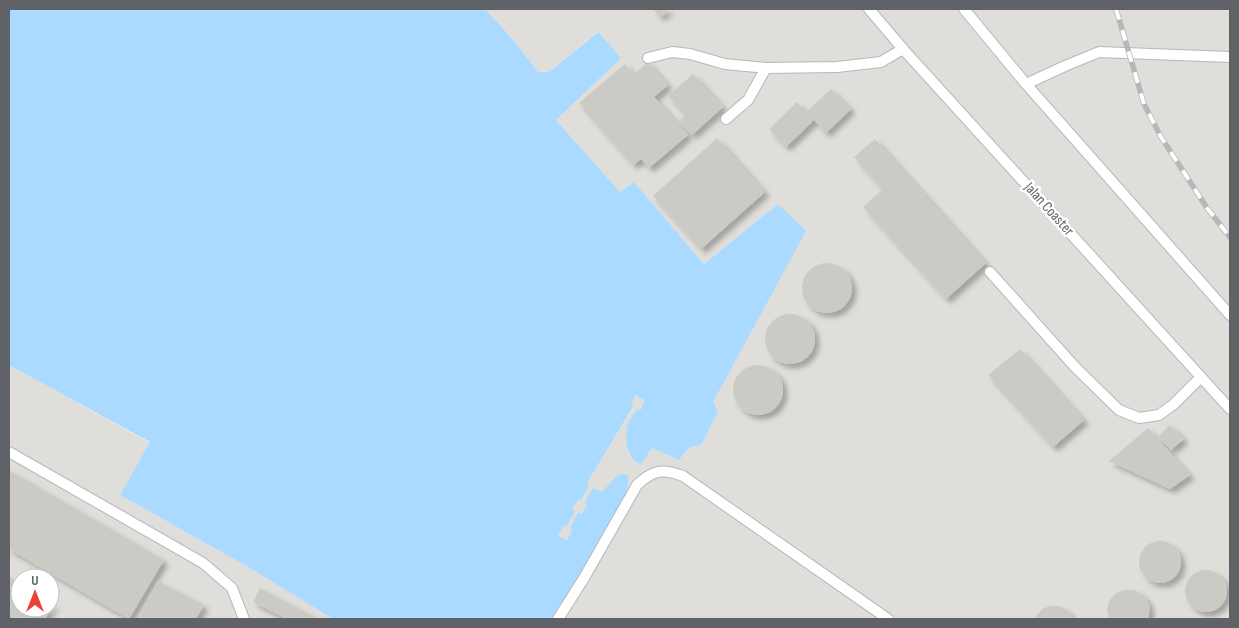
<svg xmlns="http://www.w3.org/2000/svg" width="1239" height="628" viewBox="0 0 1239 628" font-family="'Sofia Sans Condensed',sans-serif">
<style>
.industrial{fill:#e0deda;fill-rule:evenodd}
.water{fill:#aadaff}
.building{fill:#cccac5;filter:url(#shadow)}
.lines{fill:none;stroke-linecap:round;stroke-linejoin:round}
.service-casing{stroke:#b5b8bc;stroke-width:12}
.service{stroke:#fff;stroke-width:10}
.rail-casing{stroke:#b6b7b8;stroke-width:5.5}
.rail{stroke:#fff;stroke-width:4;stroke-dasharray:11;stroke-linecap:butt}
.labels{text-anchor:middle;dominant-baseline:central;stroke-width:5;stroke-linejoin:round;paint-order:stroke}
.street-label{font-size:15px;fill:#5f6368;stroke:#fff}
</style>
<defs>
<filter id="shadow"><feDropShadow dx="4.5" dy="4.5" stdDeviation="2.5" flood-color="#0004"/></filter>
</defs>
<rect width="100%" height="100%" fill="#f1efe8"/>
<g class="industrial">
<path d="M485,9H1230V619H553L574,589L628,480L616,476L602,492L587,504L580,514L578,512L570,528L572,530L567,540L558,536L564,526H566L572,509L579,498L581,500L586,484L633,408L630,405L637,395L646,400L627,426L626,435L629,454L641,464L652,448L679,460L689,448L702,444L718,411L712,402L751,330L778,204L704,264L634,182L620,192L556,120L621,58L597,32L549,72H537L509,35Z"/>
<path d="M9,365L150,443L120,495L250,568L333,619H9ZM20,578H50V608H20Z"/>
</g>
<path class="water" d="M9,9H485L509,35L538,72H549L598,32L621,58L556,120L620,192L634,182L704,264L778,204L806,231L713,402L718,411L702,444L689,448L679,460L652,448L641,464C628,461 624,439 627,427C628,421 634,415 638,409L640,410L645,400L636,395L631,405L633,407L587,483L589,486L581,500L579,499L572,509L575,511L566,527L564,526L558,536L567,540L572,530L570,528L578,512L581,514L587,504L585,502L593,488L602,492L616,476L624,474L628,476V485L625,495L574,589L553,619H333L250,568L120,495L150,442L9,365Z"/>
<g class="building">
<path d="M653,9H670L660,17Z"/>
<path d="M648,62L668,85L654,97L688,135L649,168L641,159L633,165L579,103L625,64L634,74Z"/>
<path d="M693,74L723,107L692,135L679,121L686,115L668,96Z"/>
<path d="M831,89L851,109L826,133L814,120L786,147L769,129L797,102L806,112Z"/>
<path d="M717,138L765,192L701,249L653,196Z"/>
<path d="M875,139L986,263L946,299L863,207L883,189L854,157Z"/>
<circle cx="827" cy="288" r="25"/>
<circle cx="790" cy="339" r="25"/>
<path d="M1020,349L1084,420L1053,447L988,375Z"/>
<circle cx="758" cy="390" r="25"/>
<path d="M1170,425L1184,439L1171,450L1158,437Z"/>
<path d="M1148,428L1190,475L1170,489L1109,461Z"/>
<path d="M9,470L164,560L129,619L9,549Z"/>
<circle cx="1160" cy="562" r="21"/>
<circle cx="1206" cy="591" r="21"/>
<path d="M9,576L20,584V608H50V602L54,605L45,619H9Z"/>
<path d="M158,581L204,605L196,619H137Z"/>
<path d="M260,588L290,604L318,619H282L283,617L253,602Z"/>
<path d="M1124,590H1134L1142,594L1147,600L1150,608L1148,619H1109L1107,609L1110,600L1116,593Z"/>
<path d="M1050,606H1059L1067,610L1073,619H1034L1042,609Z"/>
</g>
<g class="lines">
<g class="service-casing">
<g id="service">
<path d="M869,9L903,49L1230,409"/>
<path d="M964,9L1026,84L1230,315"/>
<path d="M648,58L672,52L690,54L725,64L766,68L837,67L881,62L903,49"/>
<path d="M1026,84L1065,66L1099,52L1230,57"/>
<path d="M726,119L748,100L766,68"/>
<path d="M990,272L1075,367L1119,410L1139,418L1159,415L1174,404L1201,377"/>
<path d="M9,452L203,563L232,588L244,619"/>
<path d="M558,619L584,578L637,485C653,470 662,468 683,476L888,619"/>
</g>
</g>
<use href="#service" class="service"/>
<g class="rail-casing">
<path id="rail" d="M1116,9L1144,104L1161,137L1207,208L1230,237"/>
</g>
<use href="#rail" class="rail"/>
</g>
<g class="labels">
<g class="street-label">
<text transform="translate(1049 209) rotate(48)">Jalan Coaster</text>
</g>
</g>
<rect width="1239" height="628" fill="none" stroke="#5f6368" stroke-width="20"/>
<g transform="translate(35 593)"><circle r="24" fill="#ffffff" stroke="#bfc1c3"/>
<path d="M0-4L9 19L0 12L-9 19Z" fill="#ea4335"/>
<text y="-8" font-size="14" font-weight="bold" text-anchor="middle" fill="#5f6368">U</text>
</g>
</svg>
